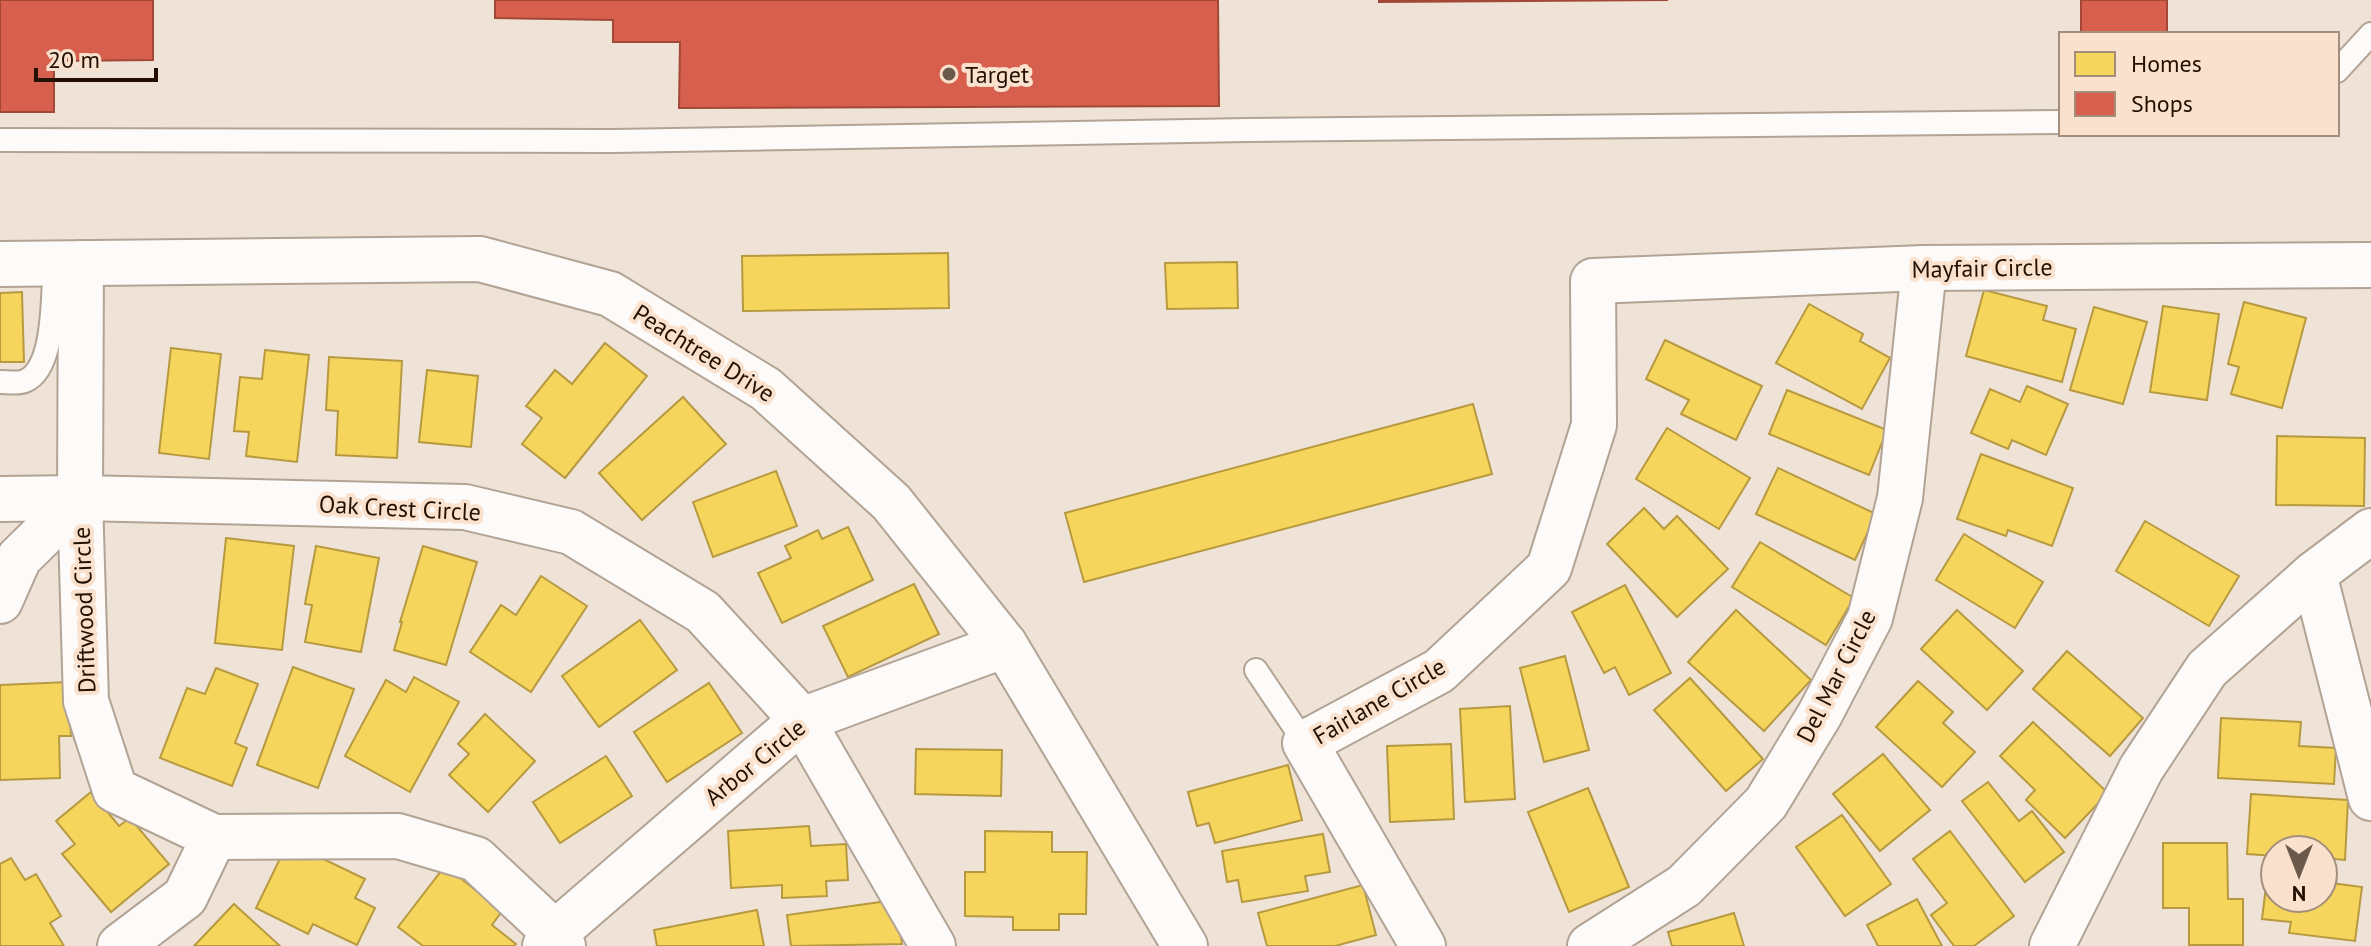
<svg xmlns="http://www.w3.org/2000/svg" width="2371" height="946" viewBox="0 0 2371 946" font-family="'PT Sans',sans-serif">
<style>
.homes{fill:#f6d55c;stroke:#b79a40;stroke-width:2}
.shops{fill:#d6604d;stroke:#a14836;stroke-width:2}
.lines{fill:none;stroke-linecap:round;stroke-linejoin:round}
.service-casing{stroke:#b2a394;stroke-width:26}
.minor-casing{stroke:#b2a394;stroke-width:48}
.service{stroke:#fdfbf9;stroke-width:22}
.minor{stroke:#fdfbf9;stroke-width:44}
.poi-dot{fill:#6b5a4b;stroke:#f9e1cd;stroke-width:3}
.labels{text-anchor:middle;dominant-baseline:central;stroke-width:8;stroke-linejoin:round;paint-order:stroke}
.poi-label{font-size:24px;fill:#241000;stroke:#f9e1cd;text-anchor:start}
.street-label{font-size:24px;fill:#241000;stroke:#f9e1cd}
</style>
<rect width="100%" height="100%" fill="#efe2d7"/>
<g class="homes">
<path d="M948,253L949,308L743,311L742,256Z"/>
<path d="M1237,262L1238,308L1167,309L1165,263Z"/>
<path d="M1984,290L2047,306L2043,320L2076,329L2062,382L1966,356Z"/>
<path d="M22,292L24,362H0V293Z"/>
<path d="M2244,302L2306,318L2282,408L2231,394L2239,367L2228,364Z"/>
<path d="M1809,304L1863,334L1860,341L1890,358L1862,409L1776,363Z"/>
<path d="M2163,306L2219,314L2207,400L2150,392Z"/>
<path d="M2094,307L2147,322L2123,404L2070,390Z"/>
<path d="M1665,340L1762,386L1736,440L1681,414L1689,400L1646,379Z"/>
<path d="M605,343L647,376L565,478L522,444L542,418L526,406L555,370L572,384Z"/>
<path d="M171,348L221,354L209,459L159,453Z"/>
<path d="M265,350L309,355L297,462L246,456L249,432L234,431L240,377L262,379Z"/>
<path d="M329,357L402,361L397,458L336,455L338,411L326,410Z"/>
<path d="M427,370L478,376L471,447L419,442Z"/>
<path d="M2027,386L2068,404L2046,455L2012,440L2008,449L1971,433L1990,389L2020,402Z"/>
<path d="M1787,390L1887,430L1869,475L1769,434Z"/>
<path d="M683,397L726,444L642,520L599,473Z"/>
<path d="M1473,404L1492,474L1084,582L1065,513Z"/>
<path d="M1667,428L1750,478L1719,529L1636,479Z"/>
<path d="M2277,436L2365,438L2364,506L2276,505Z"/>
<path d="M1981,454L2073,488L2052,546L2008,530L2006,536L1957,519Z"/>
<path d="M1778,468L1876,514L1855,560L1756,514Z"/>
<path d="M776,471L797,526L713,557L693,502Z"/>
<path d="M1644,508L1664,529L1677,516L1728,569L1677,617L1607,544Z"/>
<path d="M2145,521L2239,576L2209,626L2116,571Z"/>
<path d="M848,527L873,580L782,623L758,573L791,558L785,546L818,530L822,539Z"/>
<path d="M1964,534L2043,582L2015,628L1936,580Z"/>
<path d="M226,538L294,546L282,650L215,643Z"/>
<path d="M1760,542L1854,598L1826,645L1732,587Z"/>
<path d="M316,546L379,558L361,652L305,642L312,605L305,604Z"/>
<path d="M423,546L477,562L446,665L394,650L402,622H400Z"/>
<path d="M541,576L587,606L531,692L470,652L501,605L516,615Z"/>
<path d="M914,584L939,634L848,677L823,626Z"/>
<path d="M1625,585L1671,673L1629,695L1615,667L1604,673L1572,612Z"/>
<path d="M1736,610L1811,680L1764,731L1688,662Z"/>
<path d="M1957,610L2023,671L1987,710L1921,649Z"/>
<path d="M640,620L677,670L599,727L562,676Z"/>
<path d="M2067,651L2143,718L2110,756L2033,689Z"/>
<path d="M1565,656L1589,750L1544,762L1520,668Z"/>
<path d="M293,667L354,689L318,788L257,765Z"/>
<path d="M216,668L258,684L235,743L247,748L232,786L160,758L187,688L205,694Z"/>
<path d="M414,677L459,702L410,792L345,756L386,680L406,692Z"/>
<path d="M1690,678L1763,759L1726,791L1654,710Z"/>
<path d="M1918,681L1953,712L1943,723L1975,752L1942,787L1876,727Z"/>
<path d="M68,682L71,736H59L60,778L0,780V685Z"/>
<path d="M709,683L742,733L667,782L634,732Z"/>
<path d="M1510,706L1515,799L1465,802L1460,709Z"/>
<path d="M485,714L535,761L488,812L449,775L469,754L458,744Z"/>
<path d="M2221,718L2301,722L2299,746L2336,748L2334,784L2218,778Z"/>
<path d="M2033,722L2108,793L2065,838L2026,800L2035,790L2000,756Z"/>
<path d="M1451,744L1454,819L1390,822L1387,746Z"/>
<path d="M916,749L1002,750L1001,796L915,794Z"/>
<path d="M1883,754L1930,810L1880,851L1833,794Z"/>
<path d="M606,756L632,796L560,843L533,802Z"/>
<path d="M1288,765L1302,820L1215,843L1209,823L1197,826L1188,792Z"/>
<path d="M1988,782L2019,821L2032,811L2064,852L2025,882L1962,801Z"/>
<path d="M1588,788L1629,887L1569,912L1528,812Z"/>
<path d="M91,792L119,826L130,818L169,864L111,912L62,854L75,844L56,821Z"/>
<path d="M2251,794L2348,800L2345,860L2323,858V850H2275V856L2247,854Z"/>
<path d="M1842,815L1891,884L1845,916L1796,847Z"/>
<path d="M809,826L811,846L846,844L848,880L826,881L827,896L782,898V885L731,888L728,831Z"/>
<path d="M985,831L1052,832V852H1087L1086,914H1059V930H1013V917L965,916V872H985Z"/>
<path d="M1950,831L2014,916L1974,946H1954L1931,915L1947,903L1913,859Z"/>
<path d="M1323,834L1330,872L1305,876L1308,891L1242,902L1238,880L1227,882L1222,851Z"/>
<path d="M288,842L365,879L355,898L375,908L357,945L313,924L308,934L256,908Z"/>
<path d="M2163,843H2227L2228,899H2243V945H2189V908H2163Z"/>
<path d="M11,858L25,880L36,874L61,916L50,923L64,946H0V864Z"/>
<path d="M445,866L502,911L492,925L516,944L514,946H423L398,927Z"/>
<path d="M2268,870H2275V898H2323V882L2362,887L2355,941L2289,933L2291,922L2262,919Z"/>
<path d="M1363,885L1376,935L1335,946H1267L1258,913Z"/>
<path d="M1917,899L1942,946H1878L1867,925Z"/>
<path d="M895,900L902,944L791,946L787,915Z"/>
<path d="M234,904L280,946H194Z"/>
<path d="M757,910L764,946H657L654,930Z"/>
<path d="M1734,913L1744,946H1672L1668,932Z"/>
</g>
<g class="shops">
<path d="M0,0H153V60L54,61V112H0Z"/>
<path d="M495,0H1218L1219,106L679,108L680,42H613V20L495,18Z"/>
<path d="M1379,0H1668L1379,2Z"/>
<rect x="2081" y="0" width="86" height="34"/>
</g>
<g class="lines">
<g class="service-casing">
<g id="service">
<path d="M2337,71L2371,34"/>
<path d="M0,140L613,141L1247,130L2061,122"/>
<path d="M0,382C8,382 18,384 25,381C56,368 52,293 55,263"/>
<path d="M1256,670L1305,743"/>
</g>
</g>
<g class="minor-casing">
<g id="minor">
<path d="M81,263L80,498L86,701L115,790L214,837L398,836L476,859L555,933L563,946"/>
<path d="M0,264L480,259L610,294L766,389L891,502L1005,645L1185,946"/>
<path d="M0,499L80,498L465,507L571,532L703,612L802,720L933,946"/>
<path d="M2314,574L2371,798"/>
<path d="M0,601L19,558L80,498"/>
<path d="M120,946L185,897L214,837"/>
<path d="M545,946L555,933L802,720L1005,645"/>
<path d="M1423,946L1305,743L1439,671L1549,568L1594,425L1593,281L1924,268L2371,265"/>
<path d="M1590,946L1684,886L1766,803L1820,714L1870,618L1900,498L1924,268"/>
<path d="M2052,946L2141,769L2207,669L2314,574L2371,531"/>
</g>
</g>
<use href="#service" class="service"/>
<use href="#minor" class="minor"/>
</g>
<circle class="poi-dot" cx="949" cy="74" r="8"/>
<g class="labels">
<g class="poi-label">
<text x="965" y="74">Target</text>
</g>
<g class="street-label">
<text transform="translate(1982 268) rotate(-1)">Mayfair Circle</text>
<text transform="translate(704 353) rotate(32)">Peachtree Drive</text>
<text transform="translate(400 508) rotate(3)">Oak Crest Circle</text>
<text transform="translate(84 610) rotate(-92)">Driftwood Circle</text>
<text transform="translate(1836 676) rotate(-63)">Del Mar Circle</text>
<text transform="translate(1379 701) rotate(-30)">Fairlane Circle</text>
<text transform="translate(755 762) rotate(-39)">Arbor Circle</text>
</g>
</g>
<rect x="2059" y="32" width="280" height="104" fill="#f9e1cd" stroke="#a48d7b" stroke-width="2"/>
<rect x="2075" y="52" width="40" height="24" fill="#f6d55c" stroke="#a48d7b" stroke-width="2"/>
<text x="2131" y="72" font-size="24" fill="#241000">Homes</text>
<rect x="2075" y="92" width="40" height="24" fill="#d6604d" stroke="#a48d7b" stroke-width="2"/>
<text x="2131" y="112" font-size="24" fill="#241000">Shops</text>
<g transform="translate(2299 874) rotate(180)"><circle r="38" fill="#f9e1cd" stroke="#a48d7b" stroke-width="2"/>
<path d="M0-6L14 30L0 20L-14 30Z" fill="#6b5a4b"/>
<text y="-12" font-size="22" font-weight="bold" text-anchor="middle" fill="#241000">N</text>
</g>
<path d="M36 68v12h120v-12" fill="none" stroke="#241000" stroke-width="4"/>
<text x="48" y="68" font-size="24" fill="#241000" stroke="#f9e1cd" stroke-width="6" paint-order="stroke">20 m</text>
</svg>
